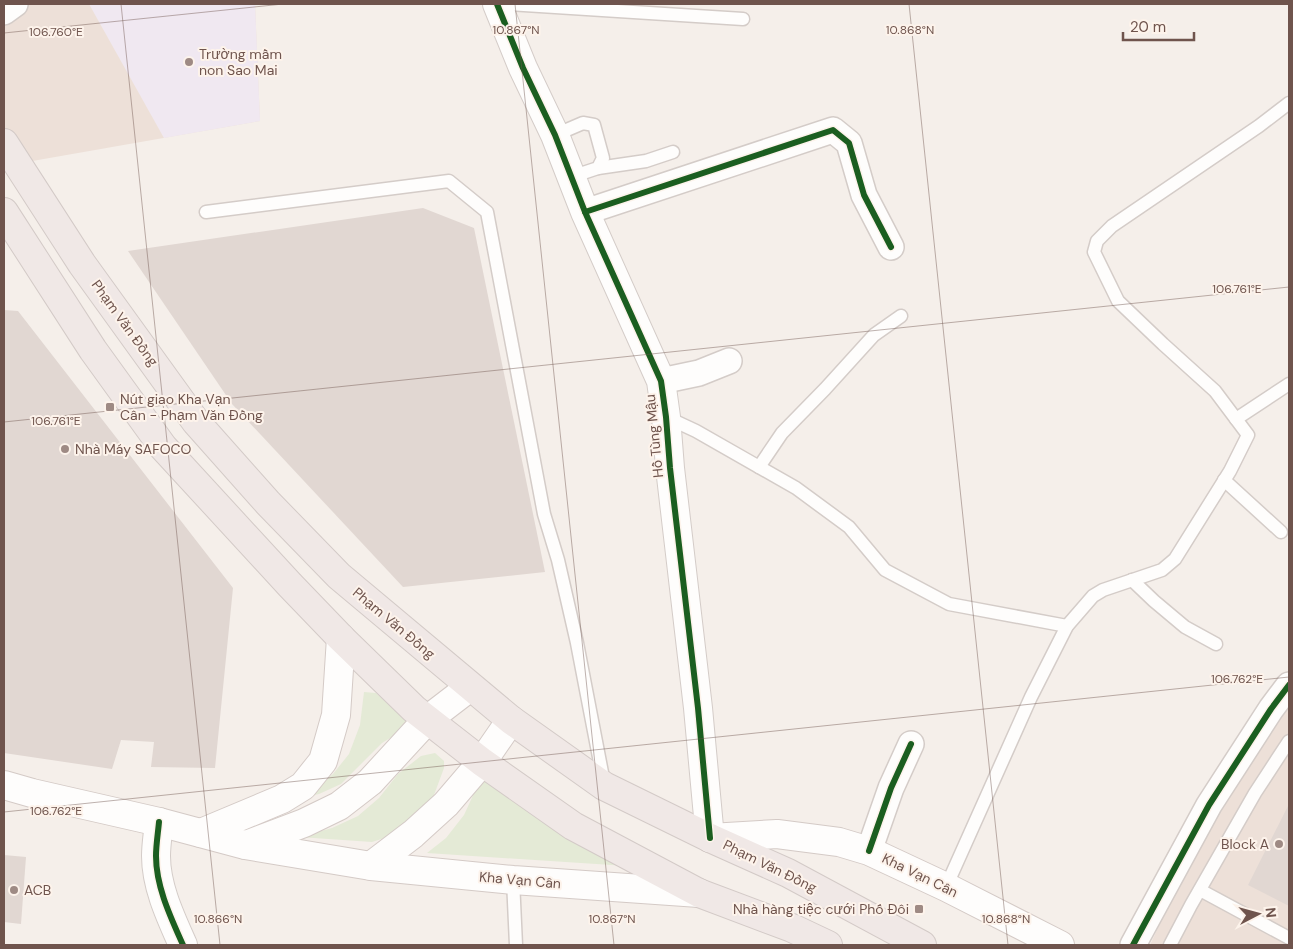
<svg xmlns="http://www.w3.org/2000/svg" width="1293" height="949" viewBox="0 0 1293 949" font-family="'DM Sans',sans-serif">
<style>
.residential{fill:#ede0d8}
.education{fill:#f0e8f1}
.green{fill:#e4ead6}
.building{fill:#e1d7d2}
.lines{fill:none;stroke-linecap:round;stroke-linejoin:round}
.service-casing{stroke:#d4ccc8;stroke-width:15}
.minor-casing{stroke:#d4ccc8;stroke-width:28}
.tertiary-casing{stroke:#d4ccc8;stroke-width:30}
.secondary-casing{stroke:#d4cac6;stroke-width:30}
.trunk-casing{stroke:#d3cac7;stroke-width:30}
.service{stroke:#fefdfc;stroke-width:12}
.minor{stroke:#fefdfc;stroke-width:25}
.tertiary{stroke:#fefdfc;stroke-width:28}
.secondary{stroke:#fefdfc;stroke-width:28}
.trunk{stroke:#f0e8e6;stroke-width:28}
.cycleway-casing{stroke:#fdf3eb;stroke-width:9}
.cycleway{stroke:#1b5e20;stroke-width:6}
.ticks{fill:none;stroke:#6f544d;stroke-width:1;stroke-opacity:0.45}
.poi-dot{fill:#9e8a84;stroke:#fdf3eb;stroke-width:2}
.labels{text-anchor:middle;dominant-baseline:central;stroke-width:4;stroke-linejoin:round;paint-order:stroke}
.poi-label{font-size:14px;fill:#6f544d;stroke:#fdf3eb;text-anchor:start}
.street-label{font-size:14px;fill:#6f544d;stroke:#fdf3eb}
.ticks-label{font-size:12px;text-anchor:middle;fill:#6f544d;stroke:#fdf3eb;stroke-width:4;stroke-linejoin:round;paint-order:stroke}
</style>
<rect width="100%" height="100%" fill="#f5efea"/>
<g class="residential">
<path d="M4,4H255L260,121L4,166Z"/>
<path d="M1289,698V945H1150L1205,827Z"/>
</g>
<path class="education" d="M89,4H255L260,121L164,138Z"/>
<g class="green">
<path d="M364,692L376,693L411,725L382,743L341,784L319,794L305,797L333,774L349,754L360,725Z"/>
<path d="M435,753L444,761V768L434,795L420,815L397,834L372,842L299,837L332,828L358,816L379,798L398,774L421,756Z"/>
<path d="M481,778L627,866L427,853L446,838L464,815Z"/>
</g>
<g class="building">
<path d="M423,208L474,228L545,572L403,587L232,404L128,251Z"/>
<path d="M4,310L18,311L233,588L215,768L151,767L154,742L121,740L112,769L4,753Z"/>
<path d="M1289,804V906L1248,885Z"/>
<path d="M4,855L26,857L21,924L4,922Z"/>
</g>
<g class="lines">
<g class="service-casing">
<g id="service">
<path d="M508,4L743,19"/>
<path d="M555,135L583,123L594,125L603,158L598,168L571,177"/>
<path d="M598,168L646,161L673,152"/>
<path d="M206,212L449,181L487,212L544,514L558,560L577,643L604,783"/>
<path d="M666,417L696,431L796,488L849,527L885,570L949,604L1067,626"/>
<path d="M1236,419L1289,384"/>
<path d="M759,467L782,433L825,389L874,335L901,316"/>
<path d="M1224,480L1281,532"/>
<path d="M1132,580L1154,601L1185,627L1216,644"/>
<path d="M513,880L516,945"/>
<path d="M946,887L1031,697L1067,626L1093,596L1103,590L1162,570L1175,559L1230,471L1248,435L1215,391L1163,344L1118,301L1094,252L1097,241L1112,226L1259,126L1289,103"/>
<path d="M1200,890L1289,938"/>
<path d="M1170,945L1191,905L1255,793L1289,741"/>
</g>
</g>
<g class="minor-casing">
<g id="minor">
<path d="M4,12L15,4"/>
<path d="M585,212L833,130L849,143L864,195L891,247"/>
<path d="M661,381L699,373L729,361"/>
<path d="M869,851L891,788L911,744"/>
<path d="M1133,945L1209,805L1271,709L1289,685"/>
</g>
</g>
<g class="tertiary-casing">
<g id="tertiary">
<path d="M497,4L523,68L555,135L585,212L661,381L666,417L670,468L698,708L710,838"/>
<path d="M159,822C158,833 156,845 156,856C156,887 171,918 183,945"/>
</g>
</g>
<g class="secondary-casing">
<g id="secondary">
<path d="M4,785L32,793L159,822L245,845L371,866L513,880L699,893"/>
<path d="M201,833L282,799L303,786L323,761L336,715L341,638"/>
<path d="M710,838L777,834L839,842L869,851L946,887L1060,945"/>
<path d="M246,845L304,823L339,806L370,782L427,720L470,687"/>
<path d="M371,866L413,834L446,804L482,762L511,720"/>
</g>
</g>
<g class="trunk-casing">
<g id="trunk">
<path d="M4,143L82,264L196,422L268,503L339,576L511,720L604,786L710,838L788,873L922,945"/>
<path d="M4,212L93,350L163,447L290,585L341,638L414,709L482,762L573,826L699,893L792,928L828,945"/>
</g>
</g>
<use href="#service" class="service"/>
<use href="#minor" class="minor"/>
<use href="#tertiary" class="tertiary"/>
<use href="#secondary" class="secondary"/>
<use href="#trunk" class="trunk"/>
<g class="cycleway-casing">
<g id="cycleway">
<path d="M497,4L523,68L555,135L585,212L661,381L666,417L670,468L698,708L710,838"/>
<path d="M585,212L833,130L849,143L864,195L891,247"/>
<path d="M159,822C158,833 156,845 156,856C156,887 171,918 183,945"/>
<path d="M869,851L891,788L911,744"/>
<path d="M1133,945L1209,805L1271,709L1289,685"/>
</g>
</g>
<use href="#cycleway" class="cycleway"/>
</g>
<path class="ticks" d="M121,4L220,945M515,4L614,945M909,4L1008,945M4,33L283,4M4,422L1289,287M4,812L1289,677"/>
<g class="poi-dot">
<circle cx="189" cy="62" r="5"/>
<rect x="105" y="402" width="10" height="10" rx="2.5"/>
<circle cx="65" cy="449" r="5"/>
<circle cx="1279" cy="844" r="5"/>
<circle cx="14" cy="890" r="5"/>
<rect x="914" y="904" width="10" height="10" rx="2.5"/>
</g>
<g class="labels">
<g class="poi-label">
<text x="199" y="54">Trường mầm<tspan x="199" dy="16">non Sao Mai</tspan></text>
<text x="120" y="399">Nút giao Kha Vạn<tspan x="120" dy="16">Cân - Phạm Văn Đồng</tspan></text>
<text x="75" y="449">Nhà Máy SAFOCO</text>
<text x="1269" y="844" text-anchor="end">Block A</text>
<text x="24" y="890">ACB</text>
<text x="909" y="909" text-anchor="end">Nhà hàng tiệc cưới Phố Đôi</text>
</g>
<g class="street-label">
<text transform="translate(125 323) rotate(54)">Phạm Văn Đồng</text>
<text transform="translate(654 436) rotate(-96)">Hồ Tùng Mậu</text>
<text transform="translate(394 623) rotate(40)">Phạm Văn Đồng</text>
<text transform="translate(770 866) rotate(26)">Phạm Văn Đồng</text>
<text transform="translate(920 875) rotate(26)">Kha Vạn Cân</text>
<text transform="translate(520 880) rotate(5)">Kha Vạn Cân</text>
</g>
</g>
<g class="ticks-label">
<text x="516" y="34">10.867°N</text>
<text x="910" y="34">10.868°N</text>
<text x="56" y="36">106.760°E</text>
<text x="1237" y="293">106.761°E</text>
<text x="56" y="425">106.761°E</text>
<text x="1237" y="683">106.762°E</text>
<text x="56" y="815">106.762°E</text>
<text x="218" y="923">10.866°N</text>
<text x="612" y="923">10.867°N</text>
<text x="1006" y="923">10.868°N</text>
</g>
<rect width="1293" height="949" fill="none" stroke="#6f544d" stroke-width="10"/>
<g transform="translate(1258 914) rotate(84)" stroke="#fdf3eb" stroke-width="4" paint-order="stroke">
<path d="M0-4L9 19L0 12L-9 19Z" fill="#6f544d"/>
<text y="-8" font-size="14" font-weight="bold" text-anchor="middle" fill="#6f544d">N</text>
</g>
<path d="M1123 32v8h71v-8" fill="none" stroke="#6f544d" stroke-width="2.5"/>
<text x="1130" y="32" font-size="15" fill="#6f544d" stroke="#fdf3eb" stroke-width="4" paint-order="stroke">20 m</text>
</svg>
